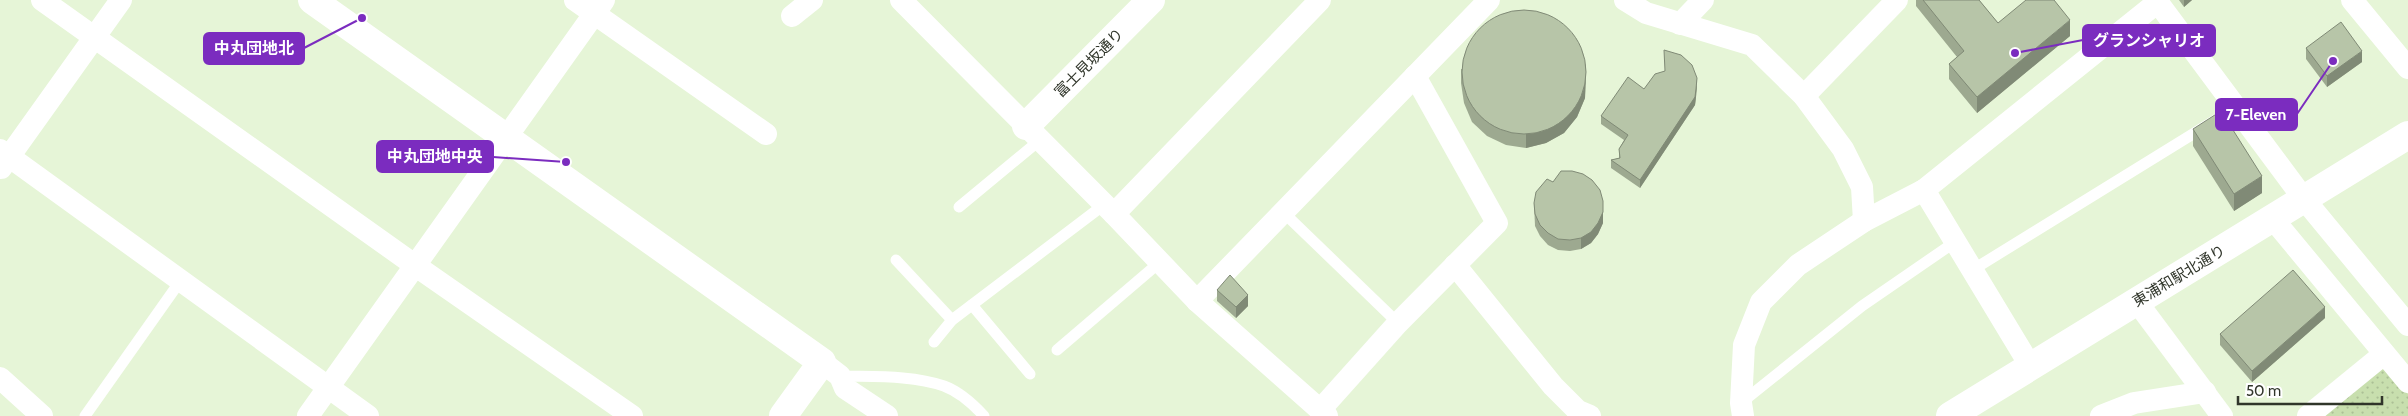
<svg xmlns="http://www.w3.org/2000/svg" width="2408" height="416" viewBox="0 0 2408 416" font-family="Cabin,'Noto Sans JP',sans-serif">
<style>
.park{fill:url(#park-dots)}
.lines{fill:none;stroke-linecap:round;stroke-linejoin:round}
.service{stroke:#fff;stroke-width:11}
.minor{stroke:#fff;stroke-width:22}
.tertiary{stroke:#fff;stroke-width:28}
.wall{fill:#9da990}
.shaded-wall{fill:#808a76}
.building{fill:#b7c5a8;stroke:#808a76}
.labels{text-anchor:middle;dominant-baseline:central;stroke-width:4;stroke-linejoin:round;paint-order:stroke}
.street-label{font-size:15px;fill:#30352a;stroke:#fff}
.leader{fill:none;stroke:#7b2cbf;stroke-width:2}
.callout-dot{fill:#7b2cbf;stroke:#fff;stroke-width:2}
.callout{fill:#7b2cbf;stroke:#7b2cbf;stroke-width:2}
.callout-label{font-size:16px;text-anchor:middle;font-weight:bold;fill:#fff}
</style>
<defs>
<pattern id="park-dots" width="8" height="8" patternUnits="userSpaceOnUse" patternTransform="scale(1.25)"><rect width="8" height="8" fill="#c8dfae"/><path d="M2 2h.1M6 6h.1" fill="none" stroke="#acc096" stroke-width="1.8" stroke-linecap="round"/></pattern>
</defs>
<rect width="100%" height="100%" fill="#e6f5d7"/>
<path class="park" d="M2377,368L2387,370L2408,394V416H2320Z"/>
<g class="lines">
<g class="service">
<path d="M959,207L1040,140"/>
<path d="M1283,212L1398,323"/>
<path d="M896,260L952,320"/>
<path d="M1974,269L2235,108"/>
<path d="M972,305L1030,374"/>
<path d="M934,342L952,320L1105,204"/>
<path d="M1057,350L1160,262"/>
<path d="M840,376C874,377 912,375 944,386C960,392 973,404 984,416"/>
<path d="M1741,403L1862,306L1955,242"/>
<path d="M85,416L181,280"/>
</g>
<g class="minor">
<path d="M42,0L416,266L632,416"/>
<path d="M575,0L766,134"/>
<path d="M901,0L1114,214L1197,301L1327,416"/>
<path d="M1625,0L1646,13L1752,45L1804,96L1843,149L1862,187L1864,221"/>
<path d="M2156,0L2304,199L2408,325"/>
<path d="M2352,0L2408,68"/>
<path d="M792,16L812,0"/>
<path d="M1680,24L1703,0"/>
<path d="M1804,96L1897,0"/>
<path d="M0,150L368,416"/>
<path d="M1,168L121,0"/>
<path d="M1924,190L2031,367"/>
<path d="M1114,214L1320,0"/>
<path d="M2273,219L2408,382"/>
<path d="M1455,265L1553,386L1578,411L1590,416"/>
<path d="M1197,301L1489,0"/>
<path d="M2137,302L2222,416"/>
<path d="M822,362L840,376L845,388L887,416"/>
<path d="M0,378L42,416"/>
<path d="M1320,410L1398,323L1497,223L1415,76"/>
<path d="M308,416L604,0"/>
<path d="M1743,416L1741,403L1744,345L1761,302L1798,265L1864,221L1924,190L2158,2"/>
<path d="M2101,416L2134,403L2205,392"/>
<path d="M2308,416L2384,354"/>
</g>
<g class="tertiary">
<path d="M312,0L822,362L783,416"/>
<path d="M1026,126L1151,0"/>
<path d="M1950,416L2408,135"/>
</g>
</g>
<g class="wall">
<path d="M1916,0H1979L1998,23L2070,36L1977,113L1949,79V64L1957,57L1916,6Z"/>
<path d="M2179,0H2192L2184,7Z"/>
<path d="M2306,48L2362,62L2327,87L2306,59Z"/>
<path d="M1461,69L1586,78L1585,98L1577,117L1564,133L1546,143L1526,148L1506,145L1487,136L1472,122L1464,103L1461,83Z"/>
<path d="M1697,86L1696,97L1695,105L1640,188L1611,168V160L1619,158V149L1624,140L1601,124V116Z"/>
<path d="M2193,129L2262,193L2234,211L2193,146Z"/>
<path d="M1534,203L1603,223L1598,234L1591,243L1581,249L1570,251L1558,250L1548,245L1540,236L1535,226Z"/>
<path d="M1217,290L1248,306L1236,318L1217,301Z"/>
<path d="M2325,318L2252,382L2220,345V334Z"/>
</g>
<g class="shaded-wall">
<path d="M2184,0H2192L2184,7Z"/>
<path d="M2070,20V36L1977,113V97Z"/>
<path d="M2362,51V62L2327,87V76Z"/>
<path d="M1586,64L1585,98L1577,117L1564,133L1546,143L1526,148V134Z"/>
<path d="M1697,78L1696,97L1695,105L1640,188V180Z"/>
<path d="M2262,176V193L2234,211V194Z"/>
<path d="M1603,201V223L1598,234L1591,243L1581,249V238Z"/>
<path d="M1248,295V306L1236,318V307Z"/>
<path d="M2325,307V318L2252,382V371Z"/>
</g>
<g class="building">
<path d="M1923,0H1979L1998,23L2026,0H2054L2070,20L1977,97L1949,64L1964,51Z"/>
<circle cx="1524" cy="72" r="62"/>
<path d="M2341,22L2362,51L2327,76L2306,48Z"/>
<path d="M1664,50L1681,55L1692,65L1697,78L1696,89L1695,97L1640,180L1611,160L1620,158L1619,149L1628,135L1601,116L1628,77L1644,89L1655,74L1665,71Z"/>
<path d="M2221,111L2262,176L2234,194L2193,129Z"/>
<path d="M1561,171H1572L1583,174L1592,180L1600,190L1603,201V212L1598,223L1591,232L1581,238L1570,240L1558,239L1548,233L1540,225L1535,214L1534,203L1536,192L1547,179L1553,182Z"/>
<path d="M2293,270L2325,307L2252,371L2220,334Z"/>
<path d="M1230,275L1248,295L1236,307L1217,290Z"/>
</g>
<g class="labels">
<g class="street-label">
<text transform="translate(1089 63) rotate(-45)">富士見坂通り</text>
<text transform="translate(2179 276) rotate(-31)">東浦和駅北通り</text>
</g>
</g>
<path class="leader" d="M2015 53L2083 40M362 18L304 48M2333 61L2297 114M566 162L493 157"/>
<g class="callout-dot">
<circle cx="2015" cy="53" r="5"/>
<circle cx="362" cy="18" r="5"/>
<circle cx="2333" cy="61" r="5"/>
<circle cx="566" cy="162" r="5"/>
</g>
<g class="callout">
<rect x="2083" y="25" width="132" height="31" rx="5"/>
<rect x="204" y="33" width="100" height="31" rx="5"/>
<rect x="2216" y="99" width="81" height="31" rx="5"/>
<rect x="377" y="141" width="116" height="31" rx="5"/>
</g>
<g class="callout-label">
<text x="2149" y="46">グランシャリオ</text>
<text x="254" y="54">中丸団地北</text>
<text x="2256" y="120">7-Eleven</text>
<text x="435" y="162">中丸団地中央</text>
</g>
<path d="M2238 396v8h144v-8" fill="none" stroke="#30352a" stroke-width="2.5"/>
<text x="2246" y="396" font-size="15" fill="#30352a" stroke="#ffffff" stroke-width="4" paint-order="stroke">50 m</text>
</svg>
